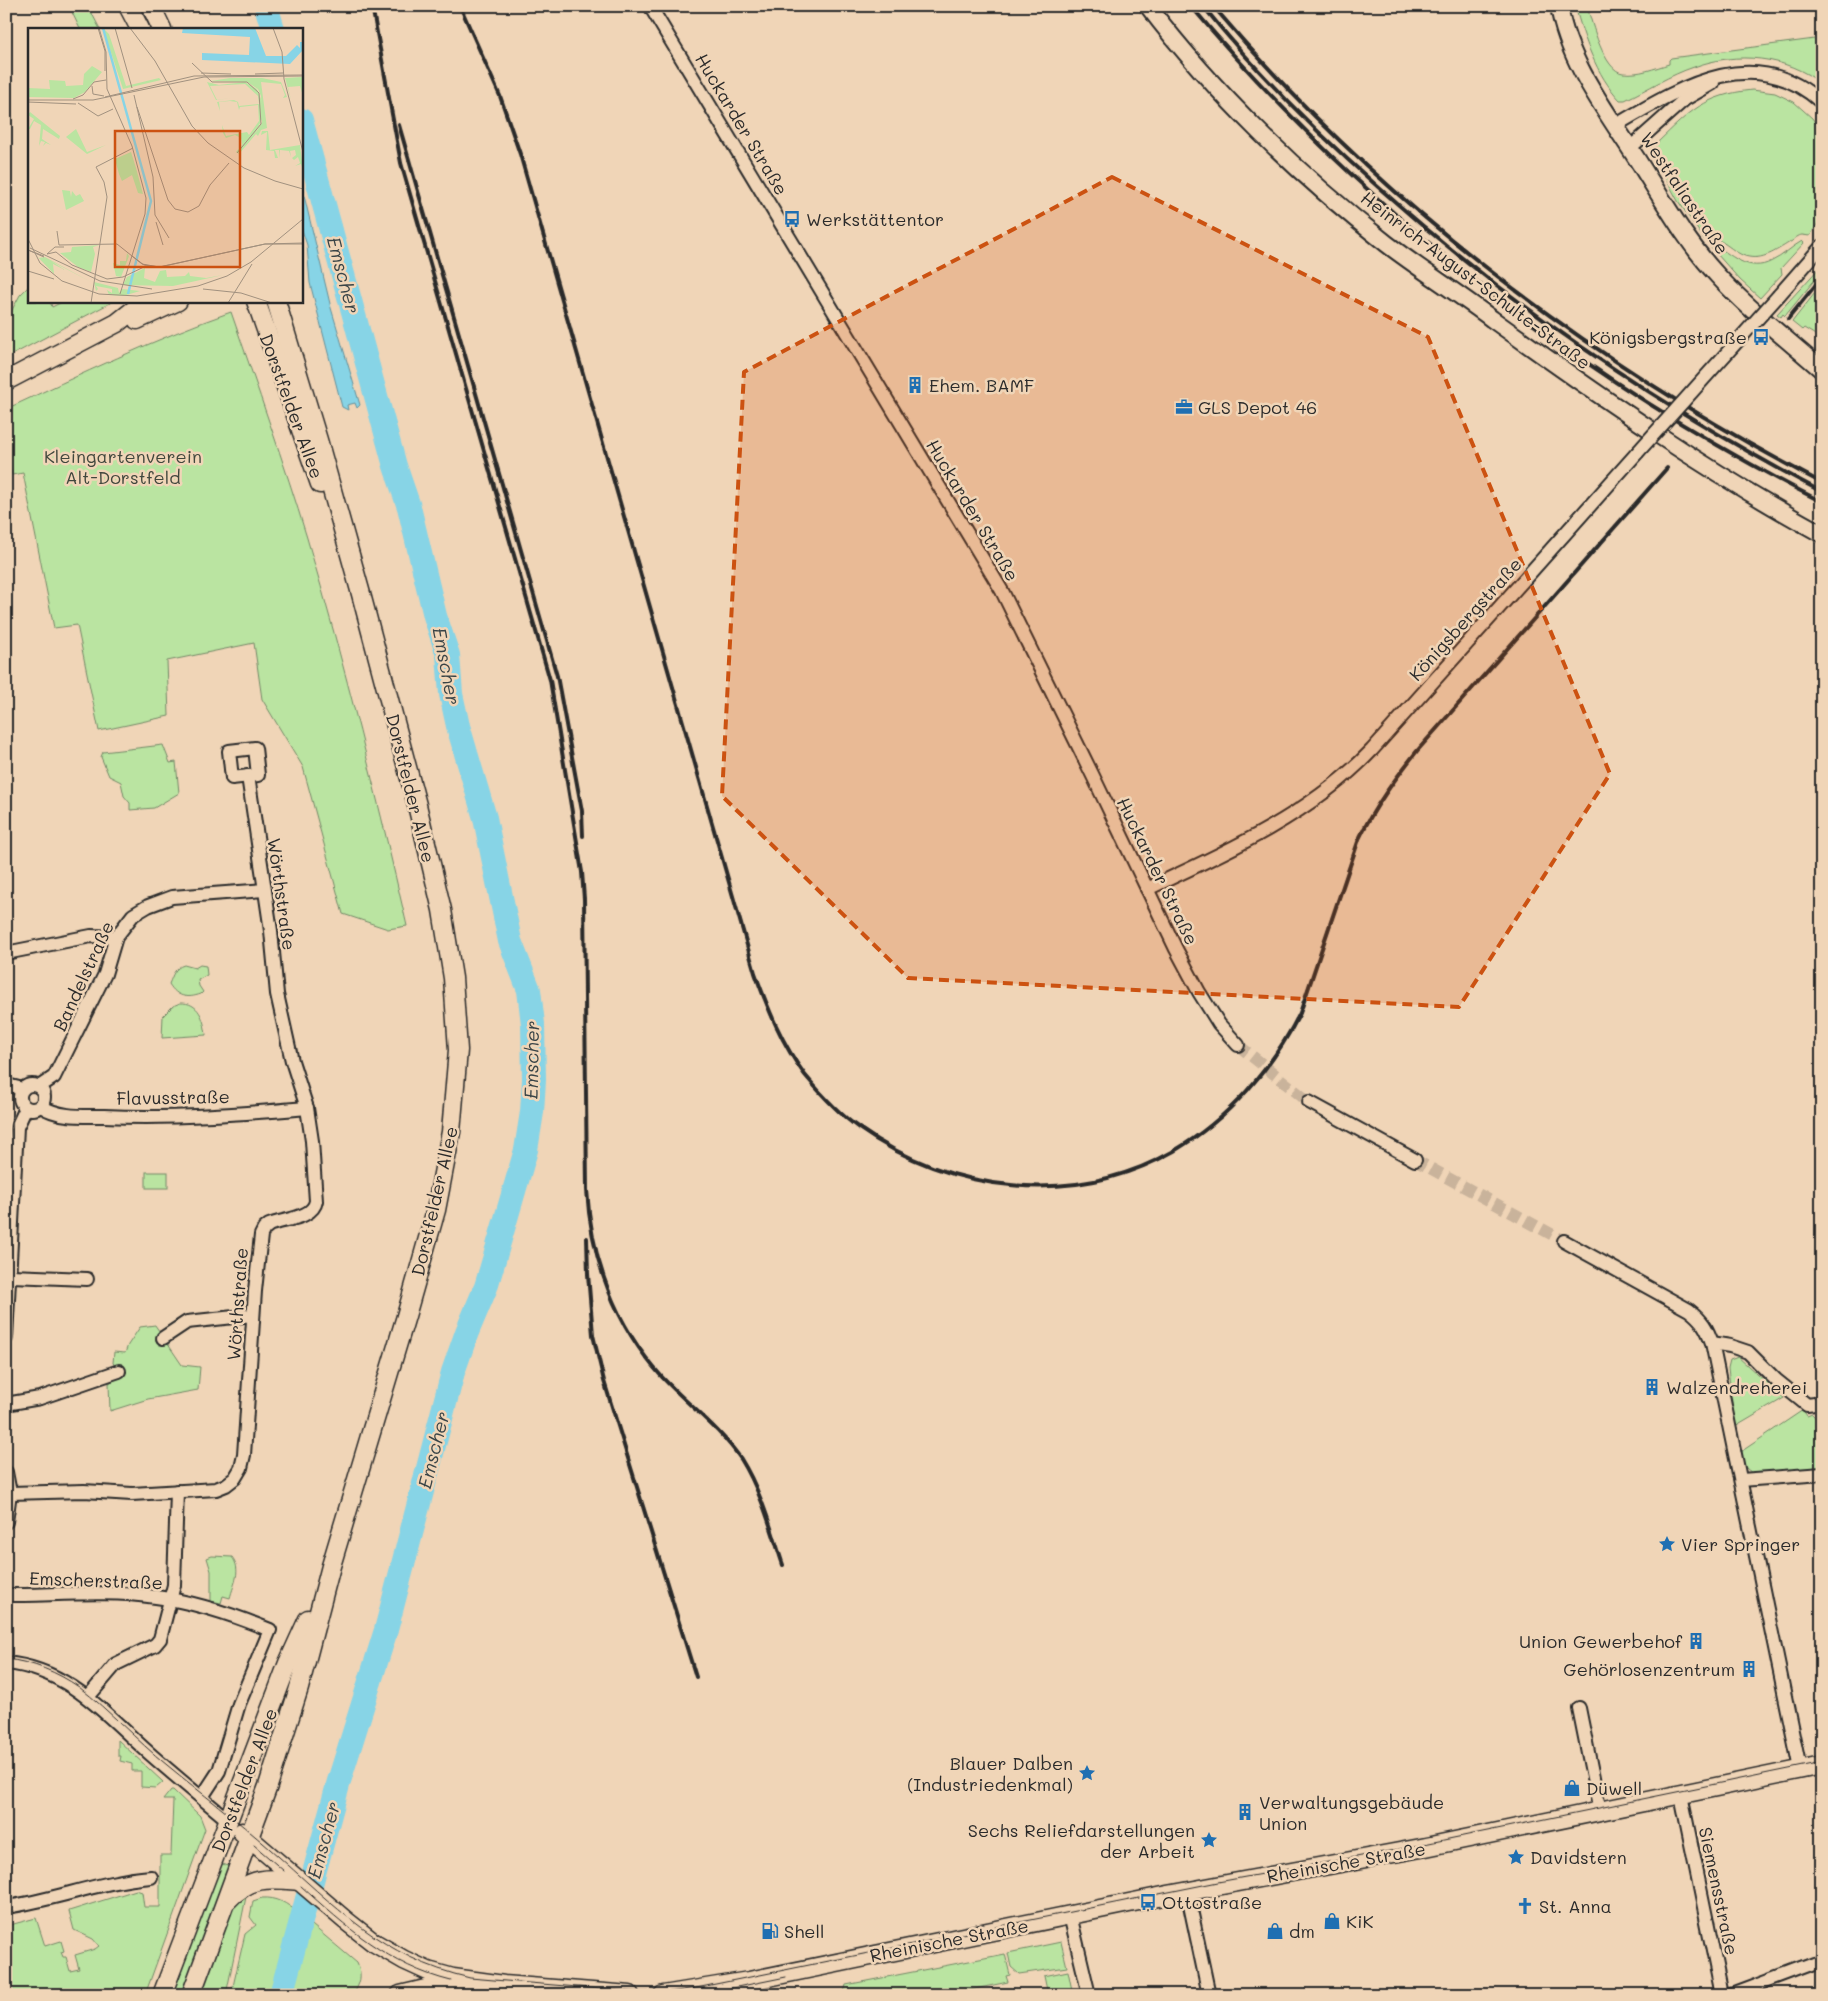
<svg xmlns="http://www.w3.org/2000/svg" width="1828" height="2001" viewBox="0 0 1828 2001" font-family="Mali,sans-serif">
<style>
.green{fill:#bae4a1;stroke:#728866}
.water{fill:#87d4e6;stroke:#62909b}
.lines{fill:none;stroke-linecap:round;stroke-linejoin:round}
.river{stroke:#87d4e6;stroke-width:24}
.minor-tunnel{stroke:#c9b39b;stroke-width:12;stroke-dasharray:12 6;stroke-linecap:butt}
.minor-casing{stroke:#2b2b2b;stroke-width:16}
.tertiary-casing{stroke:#2b2b2b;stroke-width:20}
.secondary-casing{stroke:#2b2b2b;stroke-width:21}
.minor{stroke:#f0d5b7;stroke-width:12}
.tertiary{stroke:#f0d5b7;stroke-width:16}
.secondary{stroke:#f0d5b7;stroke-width:18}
.tram{stroke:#2b2b2b;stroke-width:1}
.rail{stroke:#2b2b2b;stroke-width:4}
.minor-bridge-casing{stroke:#2b2b2b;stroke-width:16;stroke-linecap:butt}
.minor-bridge{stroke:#f0d5b7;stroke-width:12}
.marked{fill:#cc5211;fill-opacity:0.2;stroke:#cc5211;stroke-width:4;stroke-dasharray:10 6;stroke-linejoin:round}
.labels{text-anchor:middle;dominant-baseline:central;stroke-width:5;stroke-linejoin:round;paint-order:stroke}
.street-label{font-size:18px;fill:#2b2b2b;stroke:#f0d5b7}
.poi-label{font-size:18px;fill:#2b2b2b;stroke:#f0d5b7;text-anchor:start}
.park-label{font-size:18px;fill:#40473d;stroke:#f0d5b7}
.water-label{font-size:19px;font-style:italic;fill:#394447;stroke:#f0d5b7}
.inset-river{fill:none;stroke:#87d4e6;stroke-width:2.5}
.inset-road{fill:none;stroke:#a1917f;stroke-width:1}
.view{fill:#cc5211;fill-opacity:0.15;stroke:#cc5211;stroke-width:2.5}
.inset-edge{fill:none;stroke:#2b2b2b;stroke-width:2.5}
</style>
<rect width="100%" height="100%" fill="#f0d5b7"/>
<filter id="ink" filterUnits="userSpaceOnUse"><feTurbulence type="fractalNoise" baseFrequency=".02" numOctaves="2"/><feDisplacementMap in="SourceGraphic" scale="10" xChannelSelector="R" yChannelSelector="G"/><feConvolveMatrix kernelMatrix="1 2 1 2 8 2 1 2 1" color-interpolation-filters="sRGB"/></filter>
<g filter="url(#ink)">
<g class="green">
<path d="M69,6H88L100,29H80Z"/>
<path d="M1575,6H1587C1592,23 1604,71 1623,73C1639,75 1655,68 1669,64V60L1671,58L1822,38V84C1786,56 1737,51 1694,67C1670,75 1648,89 1625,100H1620C1596,75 1584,38 1575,6Z"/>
<path d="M1752,90L1775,93L1794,102L1812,118L1822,132V216L1810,236C1807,236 1805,235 1802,235C1799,235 1794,239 1792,241C1778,249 1765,260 1749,257C1733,255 1719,232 1704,239L1678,201L1654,157V149L1657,143C1690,111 1705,95 1752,90Z"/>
<path d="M1802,241L1804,243L1781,268L1782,274L1760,298L1740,280L1709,245L1711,242C1730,254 1749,274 1772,261C1783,256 1791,247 1802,241Z"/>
<path d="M1822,265V271L1785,316L1783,314L1781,317L1777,314Z"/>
<path d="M1822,284V335L1817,336L1804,328L1802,330L1792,322Z"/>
<path d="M29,286V301H50L52,307L64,301H114L10,356L6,352V321L20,295Z"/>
<path d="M231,312C257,387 284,462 307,538C345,666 377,796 407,926L388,929L343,914L303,767L262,699L254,643L167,661L169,716L99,731L77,625L54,628L23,473L12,475L6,450V409C80,375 154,339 231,312Z"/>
<path d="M163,745L170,763L176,762L179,793L154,808L130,810V803L124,796L121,782L109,776L101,757L103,752Z"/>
<path d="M184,965L195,968L200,965L206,966L207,975L198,980L199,986L203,992L201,994C187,999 177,997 169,984C173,975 174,968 184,965Z"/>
<path d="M180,1003C199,1002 204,1019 206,1035L162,1038L163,1016L173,1006Z"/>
<rect x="146" y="1172" width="22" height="16"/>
<path d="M155,1325L182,1365L200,1367L198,1390L148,1399L110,1411L109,1383L119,1377V1371L113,1363L114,1352L125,1353L128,1345L140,1327Z"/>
<path d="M1738,1357L1784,1398L1735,1427L1728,1368L1730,1360Z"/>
<path d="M1803,1410L1807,1416L1812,1414L1822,1424V1470L1753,1474L1746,1468L1740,1456L1742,1451Z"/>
<path d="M212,1556L232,1557C242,1570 234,1583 230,1598L223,1596L221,1603L211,1601V1571L207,1558Z"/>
<path d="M118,1740L163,1782L156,1788L141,1787V1771H132V1764L120,1761L121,1756H118Z"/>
<path d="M171,1790H173L200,1816L205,1829L145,1995H6V1926L36,1918L45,1946L61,1941L64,1951L61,1952L63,1957H66L70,1971L79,1969L75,1955L95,1949L99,1946L93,1939L74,1930L69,1911L136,1890L142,1892L144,1907H160V1855H171L173,1800H163Z"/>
<path d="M220,1863L231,1867L184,1995H170Z"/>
<path d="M247,1890L250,1894L246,1897L226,1995H198L233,1905Z"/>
<path d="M262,1898C277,1897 287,1903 298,1913L289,1954L275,1995H231L245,1934L256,1925L250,1917L253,1901Z"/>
<path d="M306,1920L357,1963C363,1976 360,1983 353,1995H283L288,1985Z"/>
<path d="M1061,1942L1067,1967L1019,1974L1011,1967L1008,1953Z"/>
<path d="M1005,1954L1010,1975L1006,1976L1008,1982L946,1995H843L846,1985Z"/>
<path d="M1068,1971L1073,1995H1048L1044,1976Z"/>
</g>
<path class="water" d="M301,183L331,308L360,405L357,408L355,403L347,405L348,410L342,407L310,283L307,245L301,227Z"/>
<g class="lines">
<g class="river">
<path d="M266,6L273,29"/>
<path d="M281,1995L339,1781L386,1630L453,1372L467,1332L486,1287L526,1150L532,1112L534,1080L533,1024L529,990L510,941L485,818L458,726L451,694L448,655L435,616L409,507L395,466L301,120"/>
</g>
<g class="minor-tunnel">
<path d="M1238,1045L1309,1102"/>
<path d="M1415,1160L1564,1241"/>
</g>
<g class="minor-casing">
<g id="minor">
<path d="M650,6L1002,591L1093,776L1176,949L1199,992L1219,1024L1238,1045"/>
<path d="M1616,125C1681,87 1755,41 1822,103"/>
<path d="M1630,148L1685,99L1713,83"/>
<path d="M1779,295L1822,246"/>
<path d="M255,748L258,775L232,778L229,751Z"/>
<path d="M1147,889C1225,853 1313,813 1372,750L1637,453"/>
<path d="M6,953L91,936L116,937"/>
<circle cx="32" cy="1097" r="12"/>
<path d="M6,1086H11L23,1089"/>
<path d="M39,1087L54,1077L105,974L116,937L133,915L148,906L172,897L264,890"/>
<path d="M1309,1102L1415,1160"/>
<path d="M41,1106C59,1118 84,1116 104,1116C172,1119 240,1114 307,1108"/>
<path d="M1564,1241L1689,1310C1702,1320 1707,1328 1712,1343L1800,1769"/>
<path d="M11,1276L87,1279"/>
<path d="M6,1338L17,1127L26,1108"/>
<path d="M163,1338L187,1322L253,1315"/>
<path d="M1712,1343L1730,1346L1748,1352L1776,1380L1807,1405L1815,1404"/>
<path d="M6,1404L40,1398L119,1371"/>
<path d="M6,1472L10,1493L6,1522"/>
<path d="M1741,1480L1822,1474"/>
<path d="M10,1493L84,1491L132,1494L216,1489L226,1485L235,1478L241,1468L244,1455L255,1291L261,1235L264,1229L269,1225C283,1219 313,1219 316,1201L312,1141L307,1108L292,1061L277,994L271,931L248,776"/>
<path d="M6,1595C56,1595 107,1590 156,1597C195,1602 234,1615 270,1630L239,1704L219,1771L202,1797"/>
<path d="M6,1663C69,1669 105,1714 149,1753C175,1776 202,1798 228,1820"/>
<path d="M88,1697L116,1664L155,1645L160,1639L174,1585L177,1491"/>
<path d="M1579,1708L1600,1812"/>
<path d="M1681,1795L1722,1995"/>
<path d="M1187,1891L1209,1995"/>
<path d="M6,1907C55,1900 101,1881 151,1877"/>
<path d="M1070,1915L1089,1995"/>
<path d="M1731,1995L1822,1961"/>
</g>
</g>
<g class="tertiary-casing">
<g id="tertiary">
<path d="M1148,6C1214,93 1301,177 1387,244C1421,270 1458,293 1492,319C1599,396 1706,471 1822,534"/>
<path d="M1559,6C1568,64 1610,116 1640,164C1664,202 1687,243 1718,276C1749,310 1787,339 1822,370"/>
</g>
</g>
<g class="secondary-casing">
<g id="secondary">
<path d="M128,6L140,29"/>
<path d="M151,6L162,29"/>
<path d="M256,301L320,484"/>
<path d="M137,320L178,301"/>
<path d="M6,381L117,323L136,308L149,301"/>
<path d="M242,1832L345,1920L373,1942L404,1960L428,1971L453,1978L504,1985L630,1995"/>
<path d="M227,1901C250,1876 268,1878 299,1881"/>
<path d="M162,1995L288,1663L308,1619"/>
<path d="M191,1995L268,1786L299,1688L331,1566L406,1316L436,1210L451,1132L458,1050L453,978L442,910L417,805L361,594L318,440L276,301"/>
<path d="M400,1995L434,1987L459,1985"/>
<path d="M663,1995L749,1981L1168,1895L1421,1848L1822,1765"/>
</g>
</g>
<use href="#minor" class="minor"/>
<use href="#tertiary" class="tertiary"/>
<use href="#secondary" class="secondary"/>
<g class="tram">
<path d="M6,1659C33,1662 57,1672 79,1687C110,1711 136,1740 167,1765C201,1793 236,1819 270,1849C335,1906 382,1958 470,1978L637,1992H669L696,1988L1218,1882L1400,1849L1822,1762"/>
<path d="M254,1845L284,1871"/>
<path d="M301,1886C346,1927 390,1966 451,1981"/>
<path d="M727,1989L786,1977"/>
</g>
<g class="rail">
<path d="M372,6L401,163L550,680L582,872L584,899L587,1190C591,1259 615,1325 662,1377C688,1405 719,1427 741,1459C761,1491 771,1529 783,1565"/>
<path d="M460,6L500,96L520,154L755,973C768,1009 782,1044 805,1075C820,1093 839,1114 859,1128C950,1193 1074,1208 1174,1151C1228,1119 1272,1069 1300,1013L1359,839C1374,807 1395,779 1417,751L1667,468"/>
<path d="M1191,6C1364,212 1582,380 1822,502"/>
<path d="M1203,6C1255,71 1315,131 1377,186C1512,307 1662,408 1822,492"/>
<path d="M1213,6C1381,204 1592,363 1822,483"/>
<path d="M399,125L557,676L582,811L583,836"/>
<path d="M1788,319L1822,277"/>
<path d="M587,1238L588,1274L593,1335L604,1381L696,1677"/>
<path d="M1811,1995L1822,1988"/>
</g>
<g class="minor-bridge-casing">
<path id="minor-bridge" d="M1637,453L1779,295"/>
</g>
<use href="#minor-bridge" class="minor-bridge"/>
</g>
</g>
<path class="marked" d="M1112,177L1428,337L1610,774L1459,1007L908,978L722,796L744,372Z"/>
<defs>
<g id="bus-bare" transform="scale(1.35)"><path d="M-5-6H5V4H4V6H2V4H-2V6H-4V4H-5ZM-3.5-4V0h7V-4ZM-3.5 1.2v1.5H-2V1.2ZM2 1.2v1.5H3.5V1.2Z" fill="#1f6fb2" stroke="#f0d5b7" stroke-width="2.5" paint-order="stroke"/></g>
<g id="building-bare" transform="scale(1.35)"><path d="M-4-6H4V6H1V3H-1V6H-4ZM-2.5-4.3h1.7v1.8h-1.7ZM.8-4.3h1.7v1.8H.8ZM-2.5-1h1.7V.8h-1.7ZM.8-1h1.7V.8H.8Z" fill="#1f6fb2" stroke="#f0d5b7" stroke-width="2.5" paint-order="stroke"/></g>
<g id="office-bare" transform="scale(1.35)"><path d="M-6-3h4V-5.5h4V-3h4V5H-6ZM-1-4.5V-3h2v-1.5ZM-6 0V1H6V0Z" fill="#1f6fb2" stroke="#f0d5b7" stroke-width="2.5" paint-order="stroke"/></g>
<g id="sight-bare" transform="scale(1.35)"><path d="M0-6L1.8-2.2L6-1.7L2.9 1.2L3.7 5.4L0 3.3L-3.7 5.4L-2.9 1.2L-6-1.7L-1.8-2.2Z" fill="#1f6fb2" stroke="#f0d5b7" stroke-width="2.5" paint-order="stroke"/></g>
<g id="shop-bare" transform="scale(1.35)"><path d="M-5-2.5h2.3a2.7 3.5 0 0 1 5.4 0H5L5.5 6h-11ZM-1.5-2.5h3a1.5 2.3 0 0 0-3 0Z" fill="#1f6fb2" stroke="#f0d5b7" stroke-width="2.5" paint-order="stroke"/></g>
<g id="church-bare" transform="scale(1.35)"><path d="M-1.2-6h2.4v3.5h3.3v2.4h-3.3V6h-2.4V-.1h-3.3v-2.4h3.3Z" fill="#1f6fb2" stroke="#f0d5b7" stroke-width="2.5" paint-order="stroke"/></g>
<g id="fuel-bare" transform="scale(1.35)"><path d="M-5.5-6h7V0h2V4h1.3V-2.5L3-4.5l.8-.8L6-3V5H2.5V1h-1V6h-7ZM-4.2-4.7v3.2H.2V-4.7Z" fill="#1f6fb2" stroke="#f0d5b7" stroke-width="2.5" paint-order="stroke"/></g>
</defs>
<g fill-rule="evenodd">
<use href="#bus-bare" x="792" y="219"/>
<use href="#bus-bare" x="1761" y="337"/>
<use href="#building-bare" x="915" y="385"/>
<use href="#office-bare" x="1184" y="407"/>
<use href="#building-bare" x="1652" y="1387"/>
<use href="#sight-bare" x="1667" y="1544"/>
<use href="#building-bare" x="1696" y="1641"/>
<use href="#building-bare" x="1749" y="1669"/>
<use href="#sight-bare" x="1087" y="1773"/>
<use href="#shop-bare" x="1572" y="1788"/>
<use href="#building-bare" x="1245" y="1812"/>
<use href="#sight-bare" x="1209" y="1840"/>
<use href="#sight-bare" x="1516" y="1857"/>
<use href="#bus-bare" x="1148" y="1902"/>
<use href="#church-bare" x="1525" y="1906"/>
<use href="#shop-bare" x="1332" y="1921"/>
<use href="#fuel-bare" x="770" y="1931"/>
<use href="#shop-bare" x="1275" y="1931"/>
</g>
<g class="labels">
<g class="street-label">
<text transform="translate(742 124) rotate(59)">Huckarder Straße</text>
<text transform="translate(1685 193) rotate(56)">Westfaliastraße</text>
<text transform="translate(1476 280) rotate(37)">Heinrich-August-Schulte-Straße</text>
<text transform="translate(292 406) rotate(70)">Dorstfelder Allee</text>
<text transform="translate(973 510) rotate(59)">Huckarder Straße</text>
<text transform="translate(1465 619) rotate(-48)">Königsbergstraße</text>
<text transform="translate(411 788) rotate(76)">Dorstfelder Allee</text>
<text transform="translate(1158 871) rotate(64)">Huckarder Straße</text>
<text transform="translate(282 894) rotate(82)">Wörthstraße</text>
<text transform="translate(83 976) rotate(-65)">Bandelstraße</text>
<text transform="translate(173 1097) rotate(-1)">Flavusstraße</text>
<text transform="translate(434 1201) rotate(-77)">Dorstfelder Allee</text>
<text transform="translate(237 1304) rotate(-86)">Wörthstraße</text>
<text transform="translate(96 1580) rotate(2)">Emscherstraße</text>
<text transform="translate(244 1780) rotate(-69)">Dorstfelder Allee</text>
<text transform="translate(1346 1862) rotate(-10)">Rheinische Straße</text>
<text transform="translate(1719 1891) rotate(78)">Siemensstraße</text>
<text transform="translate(949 1940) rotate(-11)">Rheinische Straße</text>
</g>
<g class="poi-label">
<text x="806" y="219">Werkstättentor</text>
<text x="1747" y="337" text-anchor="end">Königsbergstraße</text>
<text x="929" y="385">Ehem. BAMF</text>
<text x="1198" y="407">GLS Depot 46</text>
<text x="1666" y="1387">Walzendreherei</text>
<text x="1681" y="1544">Vier Springer</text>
<text x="1682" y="1641" text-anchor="end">Union Gewerbehof</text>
<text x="1735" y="1669" text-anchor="end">Gehörlosenzentrum</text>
<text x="1073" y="1763" text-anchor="end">Blauer Dalben<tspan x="1073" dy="21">(Industriedenkmal)</tspan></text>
<text x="1586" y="1788">Düwell</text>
<text x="1259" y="1802">Verwaltungsgebäude<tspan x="1259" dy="21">Union</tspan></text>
<text x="1195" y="1830" text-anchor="end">Sechs Reliefdarstellungen<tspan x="1195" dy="21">der Arbeit</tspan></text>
<text x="1530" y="1857">Davidstern</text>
<text x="1162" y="1902">Ottostraße</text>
<text x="1539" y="1906">St. Anna</text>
<text x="1346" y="1921">KiK</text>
<text x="784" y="1931">Shell</text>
<text x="1289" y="1931">dm</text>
</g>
<g class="park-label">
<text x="123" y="456">Kleingartenverein<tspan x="123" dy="21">Alt-Dorstfeld</tspan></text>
</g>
<g class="water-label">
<text transform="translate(344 275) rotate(75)">Emscher</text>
<text transform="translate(447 666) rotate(79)">Emscher</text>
<text transform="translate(531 1060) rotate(-89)">Emscher</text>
<text transform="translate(433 1450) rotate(-76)">Emscher</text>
<text transform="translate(323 1840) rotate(-75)">Emscher</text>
</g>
</g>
<g transform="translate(28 28)">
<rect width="275" height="275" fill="#f0d5b7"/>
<path d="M75,0L81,6L98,58L131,50L133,52L95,61ZM64,38L74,44L57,64L46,70L0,69V60L22,61L21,52L37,53L38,58L55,57L56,46ZM274,49L275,68L272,58L260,59L263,72L257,50ZM202,50H234L253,54L259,69L255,70L257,67L253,56L233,54L239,100L233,102L230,108L228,106L211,126L208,124L214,117L213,110L207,107L198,110L195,105L194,97L198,108L219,104L221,107L231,93L230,77L212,79L211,82L209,74L202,73L191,74L192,83L189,74L206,72L210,74L211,78L231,76L230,68L217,56L182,58L189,72L203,70L188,72L179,54L191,57L217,54L229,61L233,71L234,91L227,106L234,94L233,68L230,61L219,54L183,53ZM2,84L32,108L31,111L15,101L14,111L23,117L18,115L15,118L17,114L13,113L11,118L13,97L6,93L2,101H0L6,91L0,87ZM48,101L59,124L78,117L59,126L38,109ZM234,103H240L242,122L272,117L275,142L273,136L267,138L272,135L270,129L266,132L264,130L268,127L267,122L262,123L263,129L261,123L252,122V130L251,122H247L250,130H247L246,123L238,122L239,104L233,107ZM103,124L108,140L115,166L110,165L104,147L94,153L91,146L87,131ZM34,162L42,163L43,169L44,163L48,168L52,166L56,173L38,182ZM71,217L65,219L67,226L63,244L50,239L32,225L43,224L44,219ZM99,225L101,228L93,249L88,248L85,235L92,237V233H98ZM7,226L11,230L17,229L63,254L23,233L37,242L25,236L26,246ZM117,240L116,250L127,254L132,243L138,242L139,249L157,248L161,244L162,248L178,250L195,247L145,258L95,257L99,249ZM66,254L90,260L91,265L94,261L112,263L95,268L81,267L79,262L84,265V261L68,258L70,261L68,263Z" fill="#bae4a1"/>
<path d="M155,0H227L238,28H258L269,17L272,20V14H275V22L262,36L174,32V25L221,27L222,9L154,5Z" fill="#87d4e6"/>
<path class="inset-river" d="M75,0L123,173L100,266"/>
<path class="inset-road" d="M70,0L77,23V43M71,0L78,24L79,61L104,118L118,170L117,186L92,266M87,0L104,60M102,0L127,33L164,98L180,115L216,140L247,153L275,161M245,0L254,24L256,51L275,124M164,35L184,54H219L231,65L233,96L209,125M173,45L203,46M227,46L255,45M64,58L65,66L76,68M106,67L125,149L127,187L141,210M77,69L166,48L275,47M45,71L55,67L66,54L78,52M0,72H65L176,49L275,48M0,74L48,76M50,75L70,88L85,81M109,79L140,172L147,181L160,184L171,178L182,157L201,135M128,194L135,217M29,203L31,217L89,216L114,236L131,239L237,216H275M0,211L12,235L34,253L71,266L109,268L170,258L199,248L223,234L275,191M2,220L72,253L124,261M0,222L16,228M0,222L16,229M19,226L28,224L44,237L79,251L95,249L118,238M19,226L27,219H36M104,228L116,237L132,239L237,216L275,215M0,243L26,251M175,261L213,265L244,275M63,275L79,169L76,154L68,139L105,120M200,275L224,236"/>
<path class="view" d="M87,103H212V239H87Z"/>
<rect width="275" height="275" class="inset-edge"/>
</g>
<rect width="1828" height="2001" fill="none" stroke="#f0d5b7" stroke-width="25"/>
<rect x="12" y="12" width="1803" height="1976" fill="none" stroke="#2b2b2b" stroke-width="2" filter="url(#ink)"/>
</svg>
